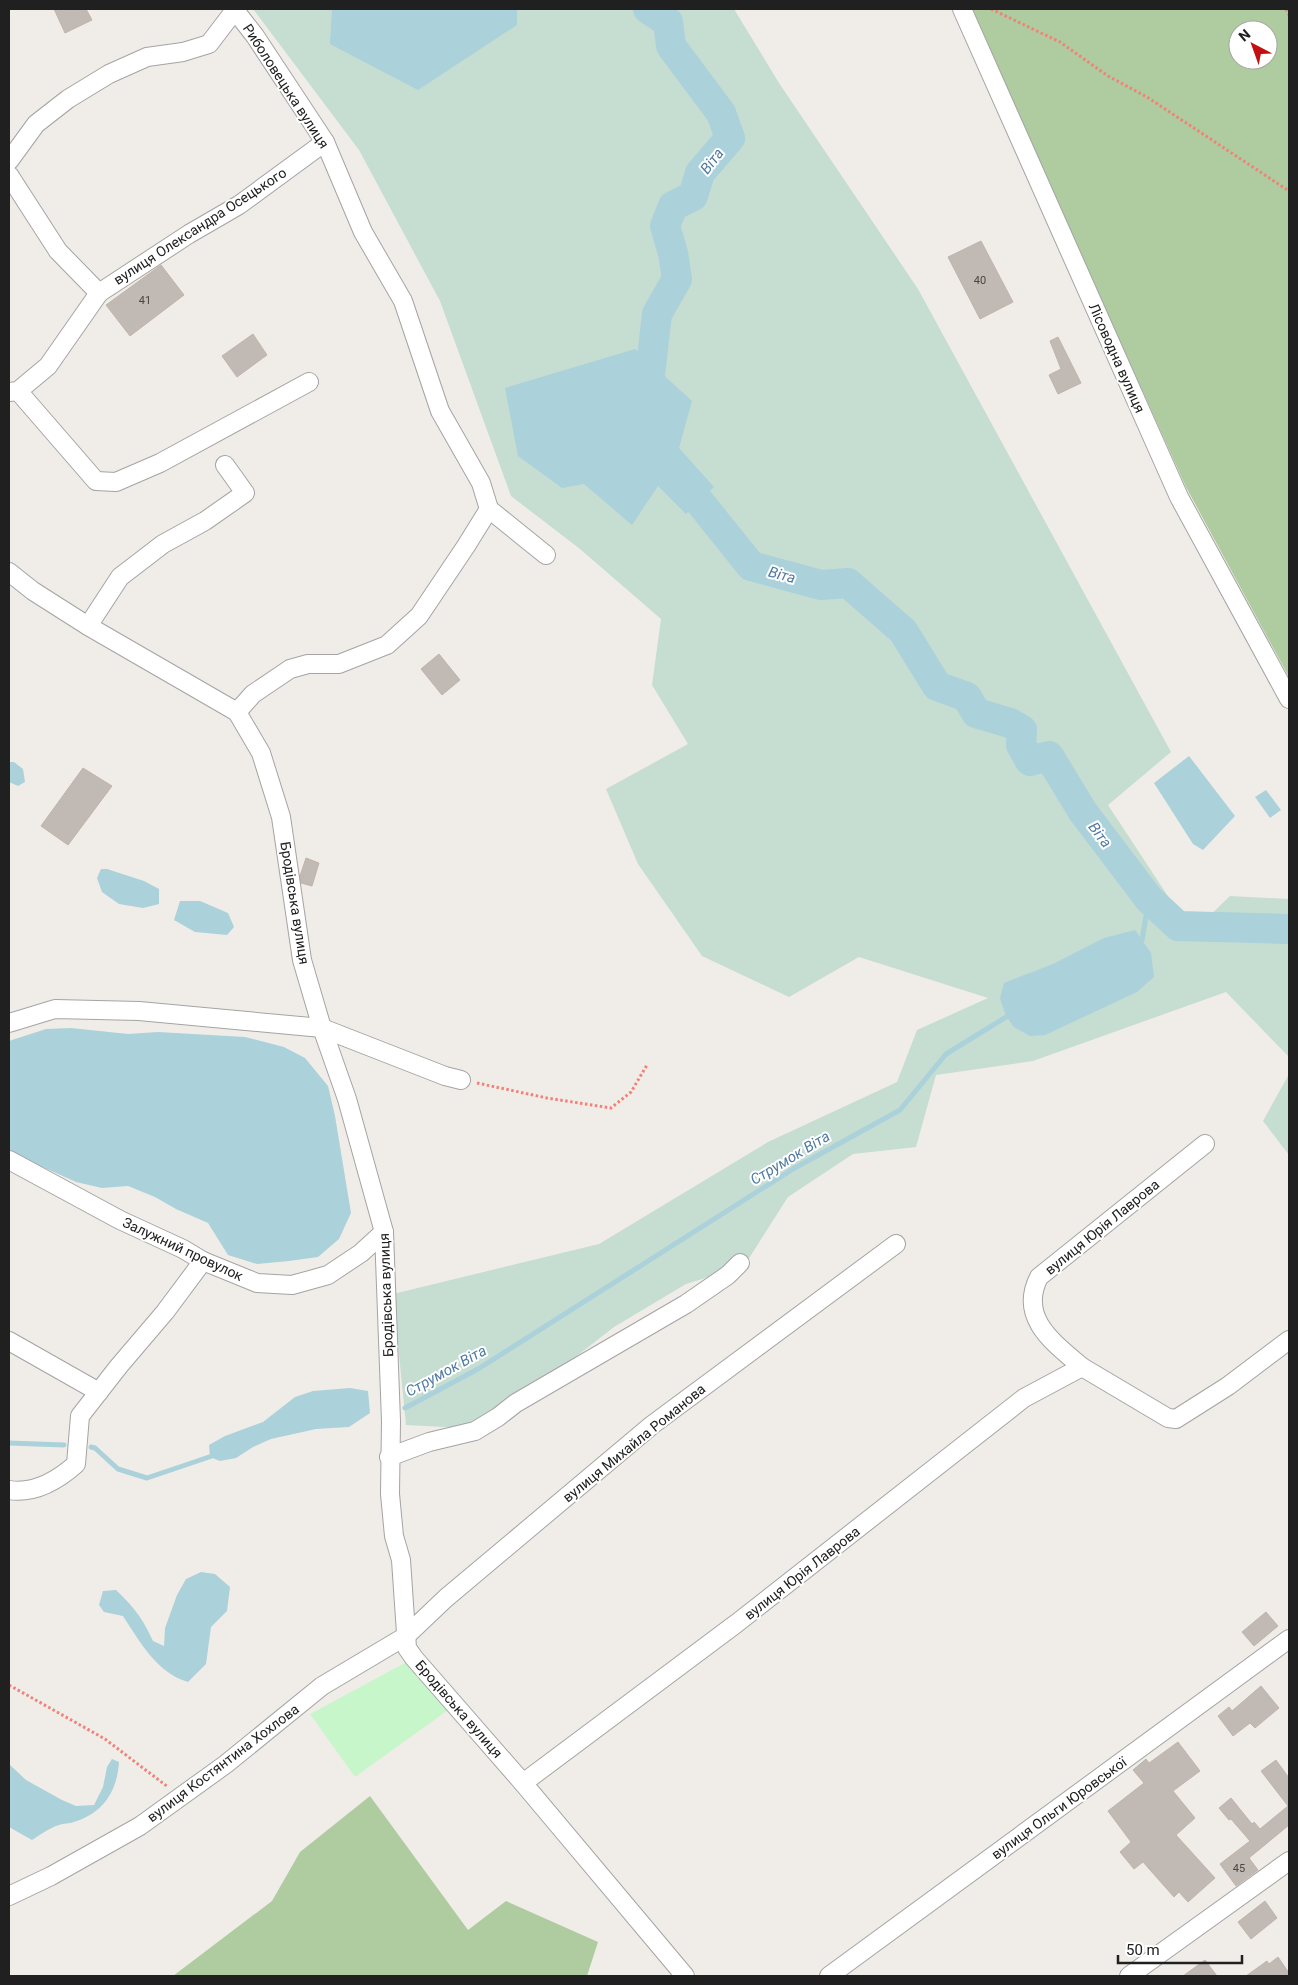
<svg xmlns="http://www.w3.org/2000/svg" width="1298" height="1985" viewBox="0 0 1298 1985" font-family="Roboto,sans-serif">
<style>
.forest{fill:#aecc9f;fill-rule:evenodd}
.wetland{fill:#c6ddd2}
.park{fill:#c8f6cb}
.water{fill:#abd1da}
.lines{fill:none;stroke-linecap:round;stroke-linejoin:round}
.stream{stroke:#abd1da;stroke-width:5}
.river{stroke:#abd1da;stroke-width:30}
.building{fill:#c1b9b4;stroke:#c1b4ab}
.minor-casing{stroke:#a4a4a4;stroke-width:20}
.path{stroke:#f18278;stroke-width:3;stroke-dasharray:2.5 2.5;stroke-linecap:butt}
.minor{stroke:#fff;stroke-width:18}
.labels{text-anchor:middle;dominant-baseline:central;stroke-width:4;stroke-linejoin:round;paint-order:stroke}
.number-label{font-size:11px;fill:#484645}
.street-label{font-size:14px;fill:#202020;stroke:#fff}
.water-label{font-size:15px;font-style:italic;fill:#4f7aa2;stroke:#fff}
</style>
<rect width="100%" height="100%" fill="#f0ede8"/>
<g class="forest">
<path d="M970,9H1289V677L1186,487ZM1238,30H1268V60H1238Z"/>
<path d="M370,1796L468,1930L506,1901L598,1942L587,1976H173L272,1901L300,1852Z"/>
</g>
<g class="wetland">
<path d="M253,9H734L779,83L918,289L1171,752L1108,805L1183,919L1203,922L1230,896L1289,899V1057L1226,992L1033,1061L936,1075L916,1147L853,1154L788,1197L744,1266L686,1284L614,1327L483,1429L406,1425L393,1294L599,1244L768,1142L897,1082L917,1030L988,998L859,957L789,997L702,956L638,864L606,789L688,744L652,685L661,619L580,549L511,496L440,301L359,150Z"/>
<path d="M1289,1074V1155L1263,1121Z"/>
</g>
<path class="park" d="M414,1658L455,1705L355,1777L310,1714Z"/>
<g class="water">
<path d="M330,9H517V25L418,90L330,44L332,10Z"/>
<path d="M635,349L692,401L679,448L714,487L686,514L658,486L632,525L584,484L562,488L518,456L505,388Z"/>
<path d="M1189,756L1235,816L1203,850L1193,844L1154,783Z"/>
<path d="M9,762H14L23,769L25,782L18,786L9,782Z"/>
<path d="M1266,790L1281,810L1270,818L1255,797Z"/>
<path d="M101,869H107L144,881L159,889V904L143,908L119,904L102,892L97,878Z"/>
<path d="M180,901H200L228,913L234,927L227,935L195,932L174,920Z"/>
<path d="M1135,930L1151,953L1154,977L1137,992L1045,1035L1030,1036L1014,1027L1006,1016L1000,998L1004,983L1053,964L1104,938Z"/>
<path d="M71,1028L128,1034L158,1032L245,1037L284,1047L305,1058L328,1086L335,1116L351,1213L339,1239L318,1257L289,1261L257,1264L228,1255L208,1223L176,1209L155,1197L128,1186L102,1188L76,1182L45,1168L24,1161L9,1149V1041L46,1029Z"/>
<path d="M350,1388L368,1391L370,1413L349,1427L316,1429L271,1439L253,1447L236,1458L220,1461L210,1457L209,1445L225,1436L263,1422L295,1397L313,1391Z"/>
<path d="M201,1572L215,1574L230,1587L227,1611L211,1627L206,1664L188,1682C157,1673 140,1642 123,1616L104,1612L99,1605L103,1591L116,1590C134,1607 143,1619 153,1641L164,1646L165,1628L177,1595L186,1579Z"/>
<path d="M112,1759L119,1762C117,1792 103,1813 74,1822C69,1824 64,1823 59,1825C49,1828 40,1835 32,1840L9,1827V1764L26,1780L62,1800L76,1806L94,1805L103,1787L107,1767Z"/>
</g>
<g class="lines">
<g class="stream">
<path d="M1138,942L1142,940L1149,899"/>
<path d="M405,1408L478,1369L793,1169L900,1110L946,1054L1011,1014"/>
<path d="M9,1443L64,1445"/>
<path d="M91,1447L95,1448L118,1469L147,1478L215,1455"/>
</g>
<g class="river">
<path d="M648,9L668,22L671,46L721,113L730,138L700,173L693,196L673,206L665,226L673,253L677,279L657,314L649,384L654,403"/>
<path d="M674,470L751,566L821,585L848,583L903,631L937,686L967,697L976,713L1010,723L1022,730L1021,745L1030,761L1049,756L1083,812L1149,899L1178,926L1289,929"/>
</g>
</g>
<g class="building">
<path d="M54,9H86L92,20L65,33Z"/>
<path d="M981,241L1013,302L980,319L948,257Z"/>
<path d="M161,265L184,295L130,336L106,305Z"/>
<path d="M253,334L267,355L237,377L222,356Z"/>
<path d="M1058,337L1081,383L1058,394L1049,375L1061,369L1050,341Z"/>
<path d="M439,654L460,680L442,695L421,669Z"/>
<path d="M83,768L112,786L68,845L41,826Z"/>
<path d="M306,858L319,863L312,886L301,883L300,876Z"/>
<path d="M1266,1612L1278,1626L1254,1646L1242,1632Z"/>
<path d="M1261,1686L1279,1708L1255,1728L1250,1723L1233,1736L1218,1716L1229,1707L1232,1711Z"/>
<path d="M1178,1742L1200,1771L1173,1791L1195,1818L1176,1835L1215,1878L1188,1902L1179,1892L1174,1897L1143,1862L1134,1869L1120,1852L1131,1842L1108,1811L1144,1783L1133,1770L1146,1759L1149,1763Z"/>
<path d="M1276,1760L1289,1778V1825L1249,1858L1258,1870L1236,1886L1220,1864L1250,1841L1231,1819L1229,1820L1219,1808L1231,1798L1252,1824L1254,1822L1260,1829L1288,1806L1261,1771Z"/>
<path d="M1265,1901L1277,1918L1251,1939L1238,1922Z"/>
<path d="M1278,1957L1289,1973V1976H1246L1267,1961L1269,1964Z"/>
<path d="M1205,1960L1217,1976H1183Z"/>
</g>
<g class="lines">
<g class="minor-casing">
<g id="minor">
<path d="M234,9L255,36L325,142L363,232L403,301L440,411L481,483L489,509L466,546L419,616L387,645L339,664H308L290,669L253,694L237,712"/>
<path d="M962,9L1179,497L1289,699"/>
<path d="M9,161L36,124L68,99L109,74L147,57L183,52L209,44L235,10"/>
<path d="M9,175L58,251L99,293L48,366L18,391L9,392"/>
<path d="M99,293L189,234L239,205L325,142"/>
<path d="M18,391L96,481L116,482L160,463L309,382"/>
<path d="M489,509L546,555"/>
<path d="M9,572L33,591L88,626L237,712L261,753L281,817L302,960L322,1028L347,1099L384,1232L391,1421L390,1494L394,1536L401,1560L407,1648L414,1658L523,1783L685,1976"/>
<path d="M88,626L120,577L163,544L205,521L245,493L225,465"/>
<path d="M9,1023L55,1009L139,1011L322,1028L445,1076L461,1080"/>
<path d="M9,1160L120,1220L183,1249L203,1261L257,1283L292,1285L328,1275L361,1253L384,1232"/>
<path d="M9,1341L99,1392"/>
<path d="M1082,1367C1054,1343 1018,1318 1039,1277L1205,1144"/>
<path d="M389,1457L429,1442L475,1431L498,1417L516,1403L686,1304L728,1275L740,1263"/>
<path d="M9,1490C34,1494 58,1480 76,1464L80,1416L119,1366L165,1312L203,1261"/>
<path d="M523,1783L737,1623L1024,1398L1082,1367L1168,1418L1176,1419L1228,1386L1289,1340"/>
<path d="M9,1896L51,1876L140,1826L226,1764L322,1686L406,1636L446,1598L652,1425L896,1244"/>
<path d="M829,1976L1289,1639"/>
<path d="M1129,1976L1289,1861"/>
</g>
</g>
<g class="path">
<path d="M991,9L1060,42L1108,76L1147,97L1289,191"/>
<path d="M1286,9L1289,15"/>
<path d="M477,1083L547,1098L611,1108L631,1092L647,1065"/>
<path d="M9,1685L105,1739L168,1787"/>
</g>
<use href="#minor" class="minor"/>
</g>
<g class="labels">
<g class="number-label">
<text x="980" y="280">40</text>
<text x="145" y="300">41</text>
<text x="1239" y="1868">45</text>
</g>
<g class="street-label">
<text transform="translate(286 86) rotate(57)">Риболовецька вулиця</text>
<text transform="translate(200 226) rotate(-33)">вулиця Олександра Осецького</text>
<text transform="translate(1117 358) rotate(66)">Лісоводна вулиця</text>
<text transform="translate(295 903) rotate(81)">Бродівська вулиця</text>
<text transform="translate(1102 1227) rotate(-39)">вулиця Юрія Лаврова</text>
<text transform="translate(183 1249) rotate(25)">Залужний провулок</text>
<text transform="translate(386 1295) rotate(-92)">Бродівська вулиця</text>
<text transform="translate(634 1443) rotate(-39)">вулиця Михайла Романова</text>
<text transform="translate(802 1573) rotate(-38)">вулиця Юрія Лаврова</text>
<text transform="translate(459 1709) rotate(49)">Бродівська вулиця</text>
<text transform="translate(223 1763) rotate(-37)">вулиця Костянтина Хохлова</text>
<text transform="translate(1059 1808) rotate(-36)">вулиця Ольги Юровської</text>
</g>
<g class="water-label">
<text transform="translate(712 161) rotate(-52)">Віта</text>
<text transform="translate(782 575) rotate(15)">Віта</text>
<text transform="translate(1100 835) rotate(53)">Віта</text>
<text transform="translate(790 1158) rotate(-31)">Струмок Віта</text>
<text transform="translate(446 1371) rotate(-29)">Струмок Віта</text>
</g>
</g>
<rect width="1298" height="1985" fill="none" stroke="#202020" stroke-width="20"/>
<g transform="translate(1253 45) rotate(319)"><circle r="24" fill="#ffffff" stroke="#a6a6a6"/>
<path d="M0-4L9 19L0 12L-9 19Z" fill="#c30e12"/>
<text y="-8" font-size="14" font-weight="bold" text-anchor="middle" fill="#202020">N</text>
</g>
<path d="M1118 1955v8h124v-8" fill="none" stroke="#202020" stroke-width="2.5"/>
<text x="1126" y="1955" font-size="15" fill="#202020" stroke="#ffffff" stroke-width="4" paint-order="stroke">50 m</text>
</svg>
